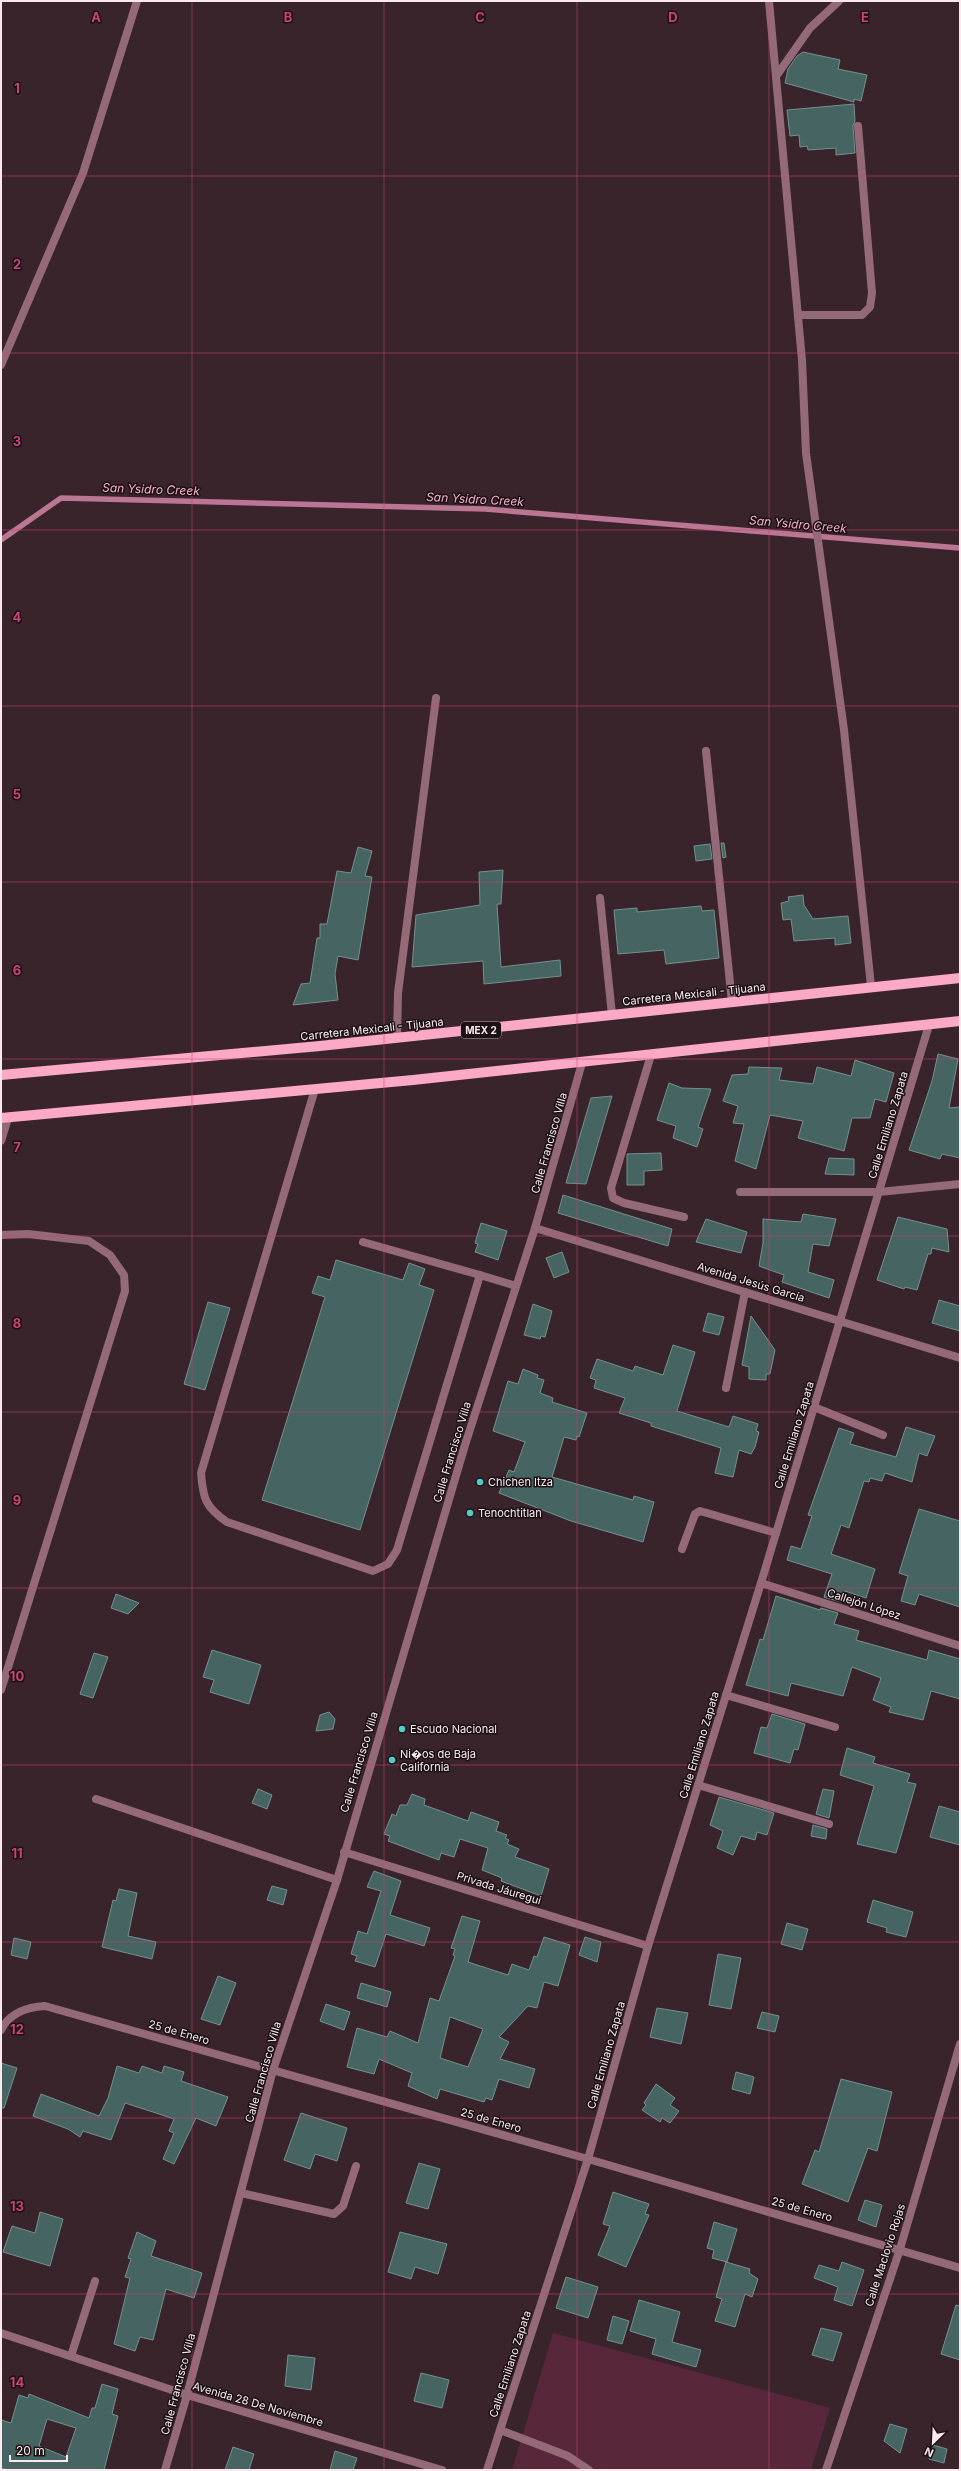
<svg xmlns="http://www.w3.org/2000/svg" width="961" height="2471" viewBox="0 0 961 2471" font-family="Inter,sans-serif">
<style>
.pitch{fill:#59273c}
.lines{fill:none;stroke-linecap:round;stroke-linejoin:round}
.stream{stroke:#ba7693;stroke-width:5.5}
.building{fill:#466462;stroke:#729290;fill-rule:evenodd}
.lane{stroke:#946a79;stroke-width:8}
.street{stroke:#946a79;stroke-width:8}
.primary{stroke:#fca8c7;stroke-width:10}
.grid{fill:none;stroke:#cd4279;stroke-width:1;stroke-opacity:0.55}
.poi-dot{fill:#53cdca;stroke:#1b1115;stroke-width:1.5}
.labels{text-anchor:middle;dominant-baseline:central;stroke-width:3;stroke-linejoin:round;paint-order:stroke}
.shield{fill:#1b1115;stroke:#b7a9ae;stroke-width:1}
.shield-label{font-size:10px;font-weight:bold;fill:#faeaef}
.street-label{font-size:11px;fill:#faeaef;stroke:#1b1115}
.poi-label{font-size:11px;fill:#faeaef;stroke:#1b1115;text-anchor:start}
.water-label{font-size:12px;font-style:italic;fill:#f8aec9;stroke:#1b1115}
.grid-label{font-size:13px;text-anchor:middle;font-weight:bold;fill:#cd4279;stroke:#1b1115;stroke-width:3;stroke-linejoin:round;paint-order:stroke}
</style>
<rect width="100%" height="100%" fill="#3a242c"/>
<path class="pitch" d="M553,2333L830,2408L811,2470H512Z"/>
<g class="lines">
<path class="stream" d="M1,540L61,498L485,509L960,548"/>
</g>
<g class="building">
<path d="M803,52L840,60L838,69L867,75L861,101L854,99V102L785,83L788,69L797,56Z"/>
<path d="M854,104L855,121L853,126L855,153L836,155V148L808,150L807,146L800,147L799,135L790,136L787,110Z"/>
<path d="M721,843H724L726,857L723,858Z"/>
<path d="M710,844L712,859L696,861L694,846Z"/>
<path d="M358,847L372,851L365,876L372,877L358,960L338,956L335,974L338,1000L293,1005L301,984L310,983L317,938H320V924H327L337,871L351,873Z"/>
<path d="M503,870L501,904H497L501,967L560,960L561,976L484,984L483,961L412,967L416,915L480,905L479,872Z"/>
<path d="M803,895L804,905L813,919L848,916L851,943L835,945V938L794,941L791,919L783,920L781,903L789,901L788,897Z"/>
<path d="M701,906L702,911L714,910L719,958L666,964L664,950L618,954L614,910L637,908V912Z"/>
<path d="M938,1054L958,1059L949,1108L960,1107V1158L942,1154L940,1159L909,1150L932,1081Z"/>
<path d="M855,1060L894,1073L886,1102L875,1099L870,1118H852L844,1151L798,1138L803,1121L770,1115L756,1169L735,1161L744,1124L733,1123L738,1106L723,1101L732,1075L748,1074L749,1067L782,1068L779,1080L813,1084L817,1067L851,1076Z"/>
<path d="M669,1083L682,1088L711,1089L698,1127L703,1129L697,1147L673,1138L676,1126L657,1120Z"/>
<path d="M612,1096L586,1184L566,1183L591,1098Z"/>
<path d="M661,1153L662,1170L644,1171V1185H627V1154Z"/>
<path d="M829,1158L854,1159V1175L825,1174Z"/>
<path d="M563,1195L672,1229L668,1246L558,1213Z"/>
<path d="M803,1214L836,1219L829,1246L813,1244L808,1272L834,1280L829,1298L782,1282L784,1275L759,1266L763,1243V1219L801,1222Z"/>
<path d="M898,1217L947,1229L949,1252L932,1248L931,1254H928L917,1290L905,1287L904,1289L877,1280Z"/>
<path d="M706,1219L747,1232L741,1253L696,1242Z"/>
<path d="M481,1223L507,1231L498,1260L475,1252L478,1244L475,1243Z"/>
<path d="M562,1252L569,1272L554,1278L546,1258Z"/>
<path d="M336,1260L403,1280L409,1263L425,1269L419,1285L434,1290L360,1530L262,1500L325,1297L312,1293L318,1276L330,1280Z"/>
<path d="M939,1300L960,1306V1331L932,1323Z"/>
<path d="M208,1302L230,1308L205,1390L184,1384Z"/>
<path d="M533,1304L552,1311L545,1337L541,1336L540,1339L524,1335Z"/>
<path d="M708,1313L724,1317L719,1335L703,1331Z"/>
<path d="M751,1316L775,1350L770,1374H766V1380L749,1379V1367L742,1365Z"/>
<path d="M673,1345L695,1352L677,1411L729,1427L733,1416L758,1424L756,1431L759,1432L755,1447L751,1454L739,1450L733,1477L715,1473L721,1448L651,1426V1423L619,1413L625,1398L594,1388L596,1380L590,1378L597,1359L633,1371L635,1366L663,1375Z"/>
<path d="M523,1369L538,1375L537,1378L544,1380L540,1393L553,1398L552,1402L587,1413L579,1437L577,1436L576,1440L564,1437L552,1477L633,1500L634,1496L654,1502L643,1542L571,1521L499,1493L509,1470L514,1472L525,1442L493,1431L508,1381L518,1384Z"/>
<path d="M906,1427L935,1436L927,1456L919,1453L912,1482L885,1473L882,1481L870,1478L869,1482L864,1481L849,1528L841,1525L831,1554L875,1569L866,1598L845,1591L841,1602L824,1597L832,1574L787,1560L791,1546L801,1549L812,1516L808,1515L839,1428L854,1433L850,1444L896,1457Z"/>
<path d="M919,1509L960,1521V1607L919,1594L915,1605L901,1601L908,1576L899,1573Z"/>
<path d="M116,1594L139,1603L128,1614L111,1608Z"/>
<path d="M776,1596L820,1610L821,1608L838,1613L834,1624L859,1631L856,1640L927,1660L929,1650L960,1659V1699L931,1691L923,1720L889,1712L891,1707L873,1700L881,1678L852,1667L843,1696L791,1683L788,1696L746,1685L760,1639L763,1640Z"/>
<path d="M212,1650L261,1665L249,1704L210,1692L214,1680L203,1677Z"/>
<path d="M94,1653L108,1657L93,1698L80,1694Z"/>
<path d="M329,1712L335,1719L333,1729L316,1731L320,1715Z"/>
<path d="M772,1714L805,1724L798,1750L794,1749L790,1763L754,1753L761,1727L767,1728Z"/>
<path d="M847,1748L875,1757L873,1763L910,1774L907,1782L916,1784L896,1853L857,1844L874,1786L840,1775Z"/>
<path d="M258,1789L272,1795L267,1809L252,1803Z"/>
<path d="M823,1789L834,1791L829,1818L816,1814Z"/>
<path d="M412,1794L425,1799L424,1805L468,1821L471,1812L499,1822L496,1831L507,1835L505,1838L509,1840L507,1844L519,1849L515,1857L549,1869L541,1896L501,1881L502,1878L482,1870L488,1848L460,1839L454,1857L441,1853L439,1860L388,1841L390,1836L384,1834L392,1814L396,1816L400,1805H407Z"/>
<path d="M719,1797L774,1813L767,1835L757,1832L755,1840L741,1836L733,1855L717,1848L723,1831L710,1825Z"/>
<path d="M939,1806L960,1812V1845L930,1837Z"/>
<path d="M813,1825L827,1829L826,1839L811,1836Z"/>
<path d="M374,1871L401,1881L390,1915L430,1928L424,1946L386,1934L375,1967L355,1961L357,1956L351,1954L358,1931L367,1934L381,1891L367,1887Z"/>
<path d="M272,1886L287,1890L283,1905L267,1900Z"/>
<path d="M119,1889L137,1893L128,1936L156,1942L152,1959L102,1947L113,1900L116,1901Z"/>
<path d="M873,1900L913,1912L906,1937L886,1932L887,1928L867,1922Z"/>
<path d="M462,1916L480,1921L468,1962L508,1975L512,1964L529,1970L534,1956L537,1957L544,1937L570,1945L558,1986L544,1982L537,2008L528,2006L499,2037L509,2042L500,2059L535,2069L529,2088L499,2079L492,2100L486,2098L484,2102L440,2089L437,2099L408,2086L412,2073L379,2059L374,2074L347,2067L357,2028L387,2037L390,2031L418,2043L430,1998L439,2001L440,1998L455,1956L453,1955L455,1949L451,1948ZM450,2017L483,2029L468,2067L440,2058Z"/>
<path d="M787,1923L808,1929L802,1950L781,1944Z"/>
<path d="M585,1937L601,1942L597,1962L579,1955Z"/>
<path d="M14,1938L31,1942L27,1959L11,1955Z"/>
<path d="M718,1954L741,1958L731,2009L709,2005Z"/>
<path d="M218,1976L236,1983L220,2025L201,2019Z"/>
<path d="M361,1983L391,1992L387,2007L357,1998Z"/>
<path d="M326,2004L350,2012L344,2030L320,2021Z"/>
<path d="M657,2008L688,2013L681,2044L650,2037Z"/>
<path d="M762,2012L779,2016L775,2032L757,2028Z"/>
<path d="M1,2063L17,2068L4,2108H1Z"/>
<path d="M117,2066L139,2073L142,2066L162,2073L164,2066L184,2072L181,2081L228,2097L216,2126L196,2118L174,2164L163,2159L174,2133L169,2131L174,2119L153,2112L125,2103L111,2140L83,2131L80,2137L68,2129L33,2116L41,2094L99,2116L108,2098Z"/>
<path d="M736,2072L754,2077L750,2094L732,2089Z"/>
<path d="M841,2079L892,2092L877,2151L868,2148L848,2202L802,2184L815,2150L819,2152Z"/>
<path d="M656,2084L675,2098L670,2105L679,2111L670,2123L662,2118L660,2122L642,2110L646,2105L644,2103Z"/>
<path d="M301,2113L347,2128L337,2161L315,2154L310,2169L284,2160Z"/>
<path d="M419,2163L440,2169L428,2209L406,2203Z"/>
<path d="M613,2192L649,2204L645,2214L649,2215L626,2267L598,2255L610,2226L603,2224Z"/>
<path d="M865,2200L882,2205L876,2227L858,2220Z"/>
<path d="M40,2212L63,2219L50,2266L3,2252L12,2226L35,2233Z"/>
<path d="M714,2222L737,2229L727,2262L712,2258L714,2250L707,2248Z"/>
<path d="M137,2232L156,2241L151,2256L202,2273L194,2298L166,2289L153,2340L140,2337L135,2351L114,2344L130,2278L125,2277L131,2259L128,2258Z"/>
<path d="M400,2232L447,2244L438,2274L415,2267L411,2279L388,2272Z"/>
<path d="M726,2262L750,2269L749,2273L758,2279L752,2297L745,2294L735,2327L715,2321L722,2299L716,2297Z"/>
<path d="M842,2262L864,2270L852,2306L834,2300L838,2287L814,2278L819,2265L839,2271Z"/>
<path d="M566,2277L598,2287L588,2318L556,2308Z"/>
<path d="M639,2300L680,2312L672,2342L701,2350L696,2367L652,2354L656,2339L630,2331Z"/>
<path d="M956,2305L960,2306V2360L941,2354Z"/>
<path d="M613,2316L629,2321L622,2344L607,2340Z"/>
<path d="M821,2328L842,2333L833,2361L812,2355Z"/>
<path d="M288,2355L315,2358L311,2390L285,2386Z"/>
<path d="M421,2373L449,2380L442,2408L414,2401Z"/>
<path d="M102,2384L118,2389L112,2414L118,2416L104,2470H9L1,2468V2420L11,2423L19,2395L28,2398L29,2394L89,2418L92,2408H95ZM47,2419L76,2428L66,2457L39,2446Z"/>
<path d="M890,2424L907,2429L900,2453L884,2441Z"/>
<path d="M933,2445L947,2449L944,2463L929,2459Z"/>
<path d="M233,2447L254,2454L249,2470H225Z"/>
<path d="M335,2451L357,2458L353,2470H330Z"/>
</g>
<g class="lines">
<g class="lane">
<path d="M769,1L802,360L806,453L844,730L871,986"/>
<path d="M777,75L810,28L839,1"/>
<path d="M799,315H862L870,307L872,293L858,126"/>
<path d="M1,365L83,173L137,1"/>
<path d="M706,751L732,1002"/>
<path d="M600,898L612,1015"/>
<path d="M397,1038L398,993L436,698"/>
<path d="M651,1055L611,1188L613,1198L624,1203L684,1217"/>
<path d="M315,1089L201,1473C203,1498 205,1507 227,1522L373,1571L388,1564L397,1550L480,1275L516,1286"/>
<path d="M1,1141L8,1118"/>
<path d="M1,1235L28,1234L89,1241L110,1255L124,1275L125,1291L1,1690"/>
<path d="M363,1242L480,1275"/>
<path d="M726,1388L745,1292"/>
<path d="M814,1407L883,1435"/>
<path d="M241,2193L334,2214L343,2206L356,2166"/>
<path d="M71,2356L95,2281"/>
<path d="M500,2430L568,2456L589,2470"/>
</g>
<g class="street">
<path d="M740,1192H879L960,1184"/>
<path d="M535,1228L960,1358"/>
<path d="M682,1549L695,1514L700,1511L776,1533"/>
<path d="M761,1583L960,1646"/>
<path d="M726,1695L835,1727"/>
<path d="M698,1785L829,1824"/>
<path d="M96,1799L337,1880"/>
<path d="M344,1852L648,1946"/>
<path d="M1,2030C10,2012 27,2007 45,2006L588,2159L960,2268"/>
<path d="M1,2333L187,2395L442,2470"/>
<path d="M165,2470L187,2395L273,2070L337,1880L465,1445L535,1228L582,1063"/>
<path d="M487,2470L588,2159L648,1946L761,1583L929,1025"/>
<path d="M826,2470L900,2249L960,2044"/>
</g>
<g class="primary">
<path d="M1,1075L320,1046L960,978"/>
<path d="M1,1118L413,1080L960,1021"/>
</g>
</g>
<path class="grid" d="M192,1V2470M384,1V2470M577,1V2470M769,1V2470M1,176H960M1,353H960M1,530H960M1,706H960M1,882H960M1,1059H960M1,1236H960M1,1412H960M1,1588H960M1,1765H960M1,1942H960M1,2118H960M1,2294H960"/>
<g class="poi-dot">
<circle cx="480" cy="1482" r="4"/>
<circle cx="470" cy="1513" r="4"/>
<circle cx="402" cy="1729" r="4"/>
<circle cx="392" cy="1760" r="4"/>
</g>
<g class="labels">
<rect class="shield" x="461" y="1022" width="40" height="16" rx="3"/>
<g class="shield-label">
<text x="481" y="1030">MEX 2</text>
</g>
<g class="street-label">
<text transform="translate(694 994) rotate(-6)">Carretera Mexicali - Tijuana</text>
<text transform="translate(372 1029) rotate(-6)">Carretera Mexicali - Tijuana</text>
<text transform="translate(888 1125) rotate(-73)">Calle Emiliano Zapata</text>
<text transform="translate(549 1143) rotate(-74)">Calle Francisco Villa</text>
<text transform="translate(751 1282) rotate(17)">Avenida Jesús García</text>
<text transform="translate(794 1435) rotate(-73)">Calle Emiliano Zapata</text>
<text transform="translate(452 1452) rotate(-73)">Calle Francisco Villa</text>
<text transform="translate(864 1604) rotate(18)">Callejón López</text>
<text transform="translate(699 1745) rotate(-73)">Calle Emiliano Zapata</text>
<text transform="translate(359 1762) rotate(-73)">Calle Francisco Villa</text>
<text transform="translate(499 1888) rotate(17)">Privada Jáuregui</text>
<text transform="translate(179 2032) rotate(16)">25 de Enero</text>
<text transform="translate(606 2055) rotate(-74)">Calle Emiliano Zapata</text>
<text transform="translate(263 2072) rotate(-74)">Calle Francisco Villa</text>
<text transform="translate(491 2120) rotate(16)">25 de Enero</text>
<text transform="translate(802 2209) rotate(16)">25 de Enero</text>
<text transform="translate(885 2255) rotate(-72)">Calle Maclovio Rojas</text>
<text transform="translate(510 2364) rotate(-72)">Calle Emiliano Zapata</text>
<text transform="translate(178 2384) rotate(-75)">Calle Francisco Villa</text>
<text transform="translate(258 2404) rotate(16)">Avenida 28 De Noviembre</text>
</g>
<g class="poi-label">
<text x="488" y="1482">Chichen Itza</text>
<text x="478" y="1513">Tenochtitlan</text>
<text x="410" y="1729">Escudo Nacional</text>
<text x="400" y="1754">Ni�os de Baja<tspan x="400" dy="13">California</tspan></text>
</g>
<g class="water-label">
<text transform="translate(151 489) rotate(2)">San Ysidro Creek</text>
<text transform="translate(475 499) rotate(3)">San Ysidro Creek</text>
<text transform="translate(798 524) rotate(5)">San Ysidro Creek</text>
</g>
</g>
<g class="grid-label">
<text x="96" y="22">A</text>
<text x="288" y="22">B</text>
<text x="480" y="22">C</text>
<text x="673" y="22">D</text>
<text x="865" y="22">E</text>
<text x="17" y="93">1</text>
<text x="17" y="269">2</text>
<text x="17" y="446">3</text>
<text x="17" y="622">4</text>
<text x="17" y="799">5</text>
<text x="17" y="975">6</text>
<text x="17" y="1152">7</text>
<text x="17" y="1328">8</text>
<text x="17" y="1505">9</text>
<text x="17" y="1681">10</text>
<text x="17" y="1858">11</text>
<text x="17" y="2034">12</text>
<text x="17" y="2211">13</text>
<text x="17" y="2387">14</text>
</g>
<rect width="961" height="2471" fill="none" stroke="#faeaef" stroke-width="4"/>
<g transform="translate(933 2443) rotate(204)" stroke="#1b1115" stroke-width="3" paint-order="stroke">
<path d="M0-3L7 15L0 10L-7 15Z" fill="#faeaef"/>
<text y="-6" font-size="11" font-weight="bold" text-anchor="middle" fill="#faeaef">N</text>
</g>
<path d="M10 2455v6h57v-6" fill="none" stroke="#faeaef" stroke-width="2"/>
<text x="16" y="2455" font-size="12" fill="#faeaef" stroke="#1b1115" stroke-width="3" paint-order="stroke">20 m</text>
</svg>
